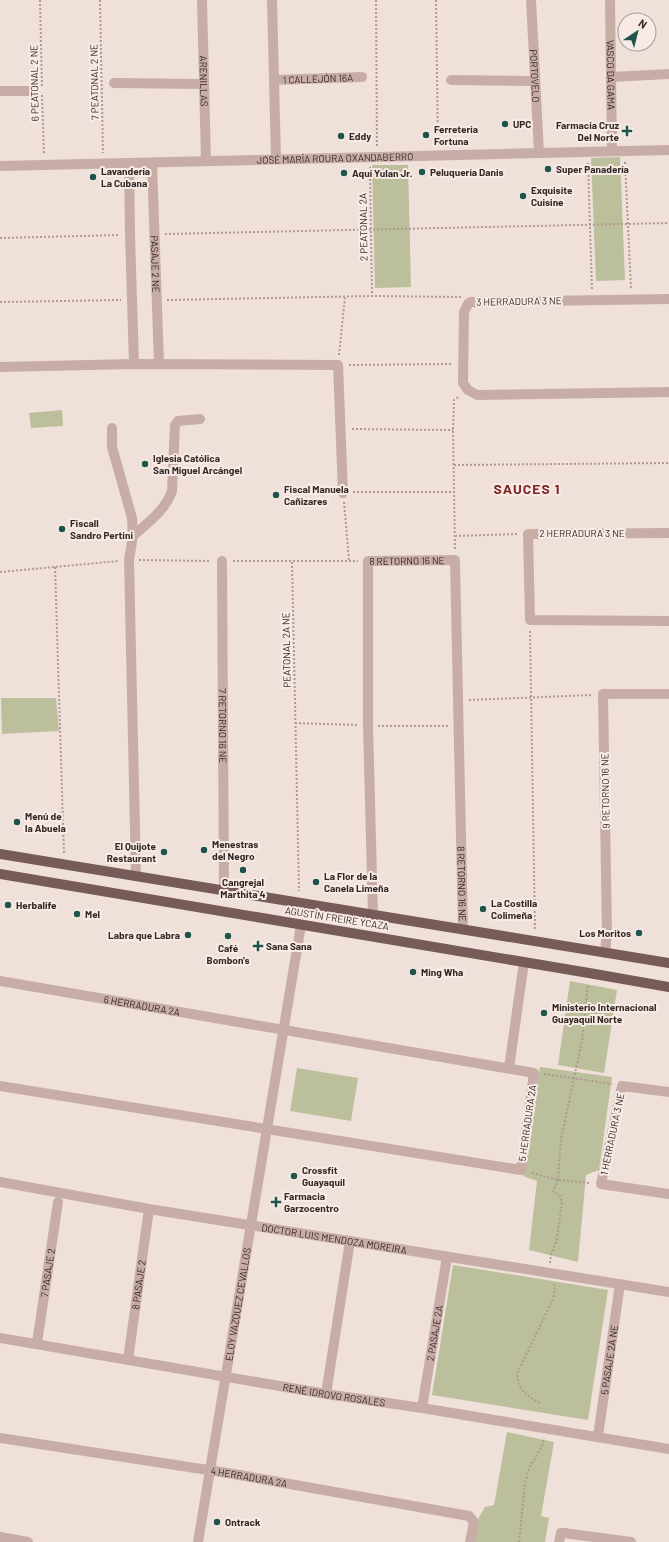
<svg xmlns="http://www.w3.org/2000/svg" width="669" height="1542" viewBox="0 0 669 1542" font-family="Barlow,sans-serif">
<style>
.green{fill:#bcbf9b}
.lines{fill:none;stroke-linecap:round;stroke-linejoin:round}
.path{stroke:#b39791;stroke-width:2;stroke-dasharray:2 2;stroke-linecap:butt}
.minor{stroke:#c8ada7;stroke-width:10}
.major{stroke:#765b59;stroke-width:10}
.poi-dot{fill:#1e544a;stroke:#f8ebe6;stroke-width:1.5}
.labels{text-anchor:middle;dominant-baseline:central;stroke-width:4;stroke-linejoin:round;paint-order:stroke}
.street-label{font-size:10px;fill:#342827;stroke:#f8ebe6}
.poi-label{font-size:10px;font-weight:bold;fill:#342827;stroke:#f8ebe6;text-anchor:start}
.district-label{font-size:14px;font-weight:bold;letter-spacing:1px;fill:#802425;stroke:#f8ebe6}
</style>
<rect width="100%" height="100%" fill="#f0e0da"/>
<g class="green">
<path d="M620,157L625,280L596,281L591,158Z"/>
<path d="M372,165H408L411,287L375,288Z"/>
<path d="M62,410L63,426L31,428L29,413Z"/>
<path d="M1,698H56L59,731L2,734Z"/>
<path d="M570,981L617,990L604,1073L558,1065Z"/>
<path d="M540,1067L612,1077L599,1170L586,1175L578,1262L529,1250L537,1181L523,1176Z"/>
<path d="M297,1068L358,1078L351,1121L290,1111Z"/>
<path d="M453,1265L608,1290L588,1420L432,1395Z"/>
<path d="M507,1432L554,1442L541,1516L549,1518L545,1542H474L479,1517L485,1507L494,1505Z"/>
</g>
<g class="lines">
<g class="path">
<path d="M40,0L42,87"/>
<path d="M100,0L103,153"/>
<path d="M376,0L377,146"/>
<path d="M436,0L438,146"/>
<path d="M42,95L44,155"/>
<path d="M625,162L631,289"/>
<path d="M588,163L592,290"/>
<path d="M370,167L372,296"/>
<path d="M165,234L669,223"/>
<path d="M0,238L119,235"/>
<path d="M167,300L372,296L461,297"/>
<path d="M0,302L121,300"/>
<path d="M339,355L345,297"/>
<path d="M349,365L453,364"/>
<path d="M352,429L453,430"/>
<path d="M454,465L669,463"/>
<path d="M353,492H454"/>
<path d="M344,502L349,561"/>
<path d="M455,536L517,534"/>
<path d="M455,549L453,430L454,400L460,396"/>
<path d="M139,560L211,561"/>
<path d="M233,561H292L299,891"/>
<path d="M293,561H358"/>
<path d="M55,567L64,855"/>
<path d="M0,572L119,561"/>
<path d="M530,631L535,931"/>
<path d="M469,700L592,695"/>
<path d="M295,723L358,725"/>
<path d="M378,726H448"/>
<path d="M544,1074L612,1084"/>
<path d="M532,1173L558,1180L590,1183"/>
<path d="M550,1263L551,1255L557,1239L562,1202L560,1196L553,1191L558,1180L561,1139L582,1041L588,984"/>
<path d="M540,1403C526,1395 519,1391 517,1374L553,1299L555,1290L554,1284"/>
<path d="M519,1542L525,1483L529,1468L541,1448L544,1438"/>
</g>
<g class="minor">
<path id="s1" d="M202,0L206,161"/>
<path d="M272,0L276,159"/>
<path id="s2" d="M531,0L539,153"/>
<path id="s3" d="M610,0L612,151"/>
<path d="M611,77L669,74"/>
<path id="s4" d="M274,80L362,77"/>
<path d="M451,80L535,81"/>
<path d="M114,83L203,84"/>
<path d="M0,91H32"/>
<path id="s5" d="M152,163L159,364"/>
<path d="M129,164L130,235L134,364"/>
<path id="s6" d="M0,166L669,150"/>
<path d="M669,299L471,302L468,304L464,312L463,383L468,390L477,395L669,392"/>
<path d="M0,367L134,364L338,365L343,493"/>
<path d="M112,428V447L132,518L133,536L129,560L136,876"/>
<path d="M669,533L528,534L530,620L669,621"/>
<path d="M133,536C148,522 165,511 172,491L175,425L178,421L200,419"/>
<path id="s7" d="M222,561L224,890"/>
<path id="s8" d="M373,915L368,726V561L455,560L463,929"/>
<path d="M605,953L607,933L603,694H669"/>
<path id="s9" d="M0,981L534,1073L521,1170L0,1086"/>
<path d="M509,1068L524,962"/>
<path d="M669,1092L622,1086L601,1184L669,1194"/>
<path id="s10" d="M0,1182L149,1209L669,1292"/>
<path id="s11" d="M0,1338L326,1394L422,1408L669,1449"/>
<path id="s12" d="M37,1343L58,1202"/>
<path id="s13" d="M128,1360L149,1209"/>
<path d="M326,1394L350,1241"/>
<path id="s14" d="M422,1408L447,1257"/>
<path id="s15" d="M598,1436L620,1284"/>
<path id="s16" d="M0,1438L234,1474L469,1516L474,1522L470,1542"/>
<path d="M0,1537L28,1542"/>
<path id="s17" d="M198,1542L301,925"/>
<path d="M559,1542L561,1533H564L631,1542"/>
</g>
<g class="major">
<path d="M0,854L669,963"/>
<path d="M0,874L589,973L669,987"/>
</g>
</g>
<g class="poi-dot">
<circle cx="505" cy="124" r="4"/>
<path d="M625 125h4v4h4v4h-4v4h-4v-4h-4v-4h4z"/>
<circle cx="426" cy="135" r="4"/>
<circle cx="341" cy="136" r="4"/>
<circle cx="548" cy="169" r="4"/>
<circle cx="422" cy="172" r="4"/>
<circle cx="344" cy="173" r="4"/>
<circle cx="93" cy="177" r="4"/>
<circle cx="523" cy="196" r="4"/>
<circle cx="145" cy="464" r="4"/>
<circle cx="276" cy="495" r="4"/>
<circle cx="62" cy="529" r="4"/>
<circle cx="17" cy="822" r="4"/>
<circle cx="204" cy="850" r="4"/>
<circle cx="164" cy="852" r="4"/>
<circle cx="243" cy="870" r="4"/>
<circle cx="316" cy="882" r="4"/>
<circle cx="8" cy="905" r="4"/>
<circle cx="483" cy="909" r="4"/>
<circle cx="77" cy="914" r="4"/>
<circle cx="639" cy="933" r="4"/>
<circle cx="188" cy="935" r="4"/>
<circle cx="228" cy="936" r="4"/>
<path d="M256 940h4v4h4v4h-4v4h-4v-4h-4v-4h4z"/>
<circle cx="413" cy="972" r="4"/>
<circle cx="544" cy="1013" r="4"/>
<circle cx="294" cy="1176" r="4"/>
<path d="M274 1196h4v4h4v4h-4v4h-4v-4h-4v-4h4z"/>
<circle cx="217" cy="1522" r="4"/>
</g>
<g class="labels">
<g class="street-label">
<text stroke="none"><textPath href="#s3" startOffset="75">VASCO DA GAMA</textPath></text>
<text stroke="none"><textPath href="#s2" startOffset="76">PORTOVELO</textPath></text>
<text stroke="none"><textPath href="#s4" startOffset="44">1 CALLEJÓN 16A</textPath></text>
<text stroke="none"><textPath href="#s1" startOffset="81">ARENILLAS</textPath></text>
<text transform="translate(94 82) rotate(-91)">7 PEATONAL 2 NE</text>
<text transform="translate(34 83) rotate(-91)">6 PEATONAL 2 NE</text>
<text stroke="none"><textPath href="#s6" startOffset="335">JOSÉ MARÍA ROURA OXANDABERRO</textPath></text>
<text transform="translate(363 227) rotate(-91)">2 PEATONAL 2A</text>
<text stroke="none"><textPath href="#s5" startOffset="101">PASAJE 2 NE</textPath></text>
<text transform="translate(519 301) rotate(-1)">3 HERRADURA 3 NE</text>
<text x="582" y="533">2 HERRADURA 3 NE</text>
<text stroke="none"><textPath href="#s8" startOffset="393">8 RETORNO 16 NE</textPath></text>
<text transform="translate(286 650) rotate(-91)">PEATONAL 2A NE</text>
<text stroke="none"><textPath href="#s7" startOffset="165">7 RETORNO 16 NE</textPath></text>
<text transform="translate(605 791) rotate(-91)">9 RETORNO 16 NE</text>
<text stroke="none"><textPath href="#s8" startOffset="765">8 RETORNO 16 NE</textPath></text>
<text transform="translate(337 918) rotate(9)">AGUSTÍN FREIRE YCAZA</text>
<text stroke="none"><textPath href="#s9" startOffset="144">6 HERRADURA 2A</textPath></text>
<text transform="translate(527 1123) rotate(-82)">5 HERRADURA 2A</text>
<text transform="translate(612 1134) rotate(-78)">1 HERRADURA 3 NE</text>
<text stroke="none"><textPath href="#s10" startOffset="339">DOCTOR LUIS MENDOZA MOREIRA</textPath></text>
<text stroke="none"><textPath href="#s12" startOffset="71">7 PASAJE 2</textPath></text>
<text stroke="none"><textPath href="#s13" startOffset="76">8 PASAJE 2</textPath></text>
<text stroke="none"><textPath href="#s17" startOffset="241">ELOY VAZQUEZ CEVALLOS</textPath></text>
<text stroke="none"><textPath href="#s14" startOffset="76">2 PASAJE 2A</textPath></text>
<text stroke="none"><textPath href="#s15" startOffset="77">5 PASAJE 2A NE</textPath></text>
<text stroke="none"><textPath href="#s11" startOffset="339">RENÉ IDROVO ROSALES</textPath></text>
<text stroke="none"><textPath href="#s16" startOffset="252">4 HERRADURA 2A</textPath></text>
</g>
<g class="poi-label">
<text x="513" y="124">UPC</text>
<text x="619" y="125" text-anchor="end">Farmacia Cruz<tspan x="619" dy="12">Del Norte</tspan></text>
<text x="434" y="129">Ferretería<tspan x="434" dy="12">Fortuna</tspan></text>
<text x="349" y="136">Eddy</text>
<text x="556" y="169">Super Panadería</text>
<text x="101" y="171">Lavandería<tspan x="101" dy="12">La Cubana</tspan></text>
<text x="430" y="172">Peluquería Danis</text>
<text x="352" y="173">Aquí Yulan Jr.</text>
<text x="531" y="190">Exquisite<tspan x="531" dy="12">Cuisine</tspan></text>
<text x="153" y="458">Iglesia Católica<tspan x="153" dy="12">San Miguel Arcángel</tspan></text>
<text x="284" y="489">Fiscal Manuela<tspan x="284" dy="12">Cañizares</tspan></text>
<text x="70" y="523">Fiscall<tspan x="70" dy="12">Sandro Pertini</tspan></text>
<text x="25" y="816">Menú de<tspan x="25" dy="12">la Abuela</tspan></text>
<text x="212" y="844">Menestras<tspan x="212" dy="12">del Negro</tspan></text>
<text x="156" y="846" text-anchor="end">El Quijote<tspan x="156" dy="12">Restaurant</tspan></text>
<text x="324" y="876">La Flor de la<tspan x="324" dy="12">Canela Limeña</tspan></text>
<text x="243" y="882" text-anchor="middle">Cangrejal<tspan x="243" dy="12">Marthita 4</tspan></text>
<text x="491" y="903">La Costilla<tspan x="491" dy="12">Colimeña</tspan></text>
<text x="16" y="905">Herbalife</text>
<text x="85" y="914">Mel</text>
<text x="631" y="933" text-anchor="end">Los Moritos</text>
<text x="180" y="935" text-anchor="end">Labra que Labra</text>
<text x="266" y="946">Sana Sana</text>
<text x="228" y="948" text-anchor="middle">Café<tspan x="228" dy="12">Bombon's</tspan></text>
<text x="421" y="972">Ming Wha</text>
<text x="552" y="1007">Ministerio Internacional<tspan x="552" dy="12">Guayaquil Norte</tspan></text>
<text x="302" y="1170">Crossfit<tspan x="302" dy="12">Guayaquil</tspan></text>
<text x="284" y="1196">Farmacia<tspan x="284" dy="12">Garzocentro</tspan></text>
<text x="225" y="1522">Ontrack</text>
</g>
<g class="district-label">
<text x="527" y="488">SAUCES 1</text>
</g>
</g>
<g transform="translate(637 32) rotate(35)"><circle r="19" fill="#f8ebe6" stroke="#aa9d9a"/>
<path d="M0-3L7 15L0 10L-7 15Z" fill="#1e544a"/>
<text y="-6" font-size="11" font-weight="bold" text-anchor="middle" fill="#342827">N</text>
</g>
</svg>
